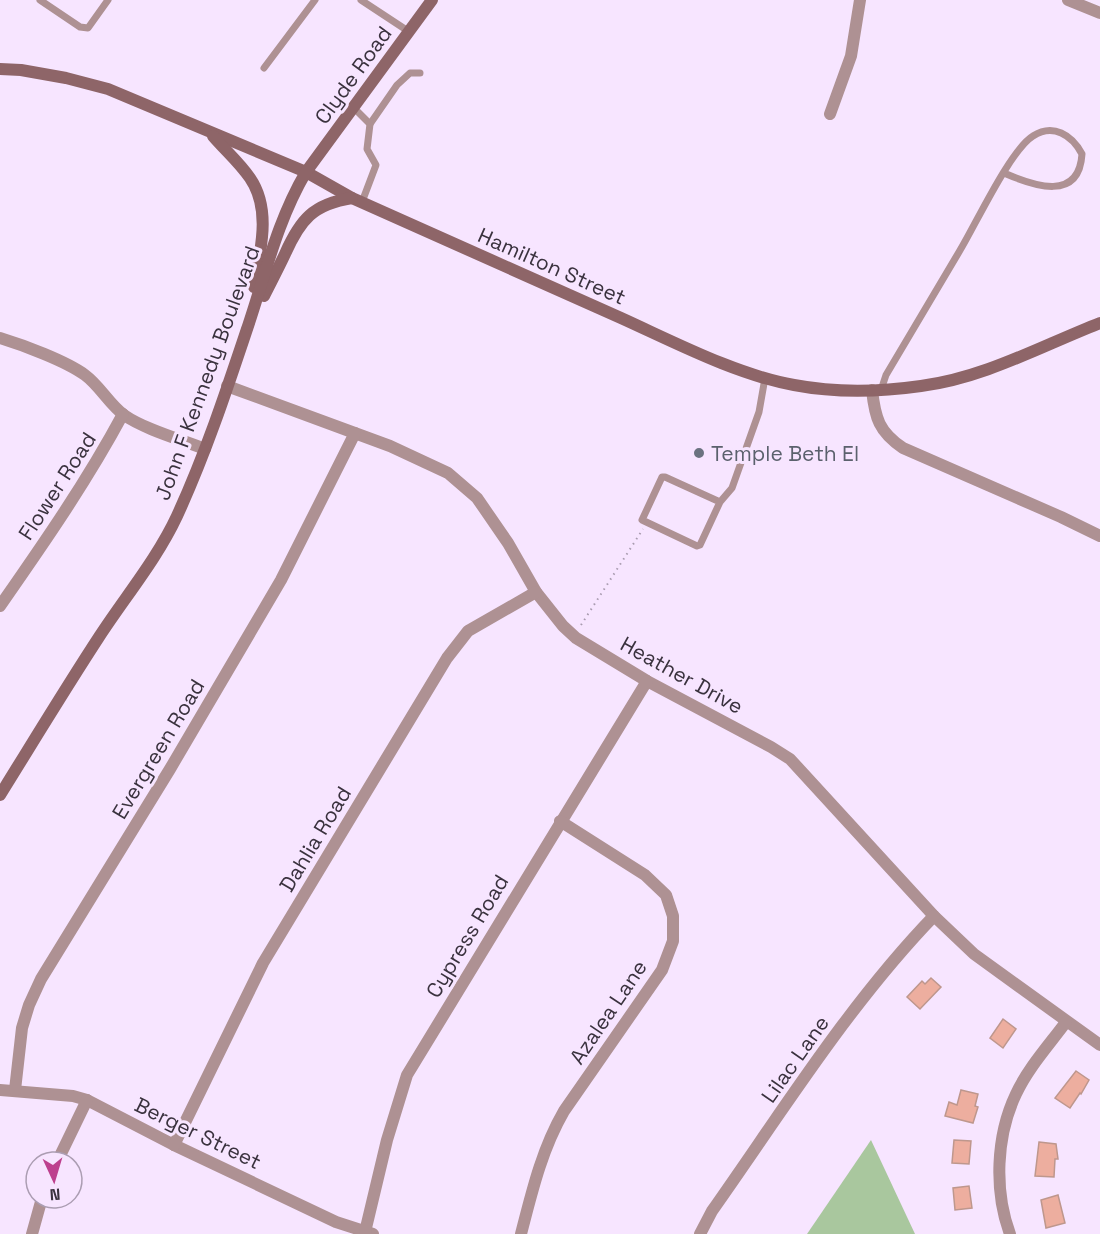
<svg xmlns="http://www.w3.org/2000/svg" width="1100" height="1234" viewBox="0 0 1100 1234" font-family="'Space Grotesk',sans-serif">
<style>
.green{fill:#a9c79e}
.building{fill:#edae9f;stroke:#be978d;stroke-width:1.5}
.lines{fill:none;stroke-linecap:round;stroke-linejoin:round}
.path{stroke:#a89baf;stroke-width:2;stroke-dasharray:1.5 4.5;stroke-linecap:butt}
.lane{stroke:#ae9193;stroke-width:7}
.street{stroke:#ae9193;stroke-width:12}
.secondary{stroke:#8e6568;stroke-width:12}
.worship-dot{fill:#6b7280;stroke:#f7e5ff;stroke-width:2}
.labels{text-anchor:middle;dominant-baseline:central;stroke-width:6;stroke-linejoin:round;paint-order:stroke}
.street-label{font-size:21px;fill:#3a323e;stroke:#f7e5ff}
.worship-label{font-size:21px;fill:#5b616d;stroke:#f7e5ff;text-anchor:start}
</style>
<rect width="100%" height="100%" fill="#f7e5ff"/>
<path class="green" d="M871,1140L915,1234H807Z"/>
<g class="building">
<path d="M931,978L941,987L920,1009L907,997L922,981L925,984Z"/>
<path d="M1003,1019L1016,1029L1003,1048L990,1038Z"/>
<path d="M1076,1071L1089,1080L1081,1094L1080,1093L1070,1108L1055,1098Z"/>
<path d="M961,1090L978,1094L975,1106L978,1107L973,1123L945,1116L949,1102L957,1105Z"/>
<path d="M954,1140L971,1141L969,1164L952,1163Z"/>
<path d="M1039,1142L1056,1144L1058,1159H1055L1054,1177L1035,1176Z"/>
<path d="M969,1186L972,1208L955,1210L953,1188Z"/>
<path d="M1058,1195L1065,1223L1046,1228L1041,1200Z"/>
</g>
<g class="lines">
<path class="path" d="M581,625L643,529"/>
<g class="lane">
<path d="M40,0L80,27L88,28L108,0"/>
<path d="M361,0L408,31"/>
<path d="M264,68L315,0"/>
<path d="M353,107L370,124L367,149L376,165L362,202"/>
<path d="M370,124L397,85L410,73H420"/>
<path d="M881,390L886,375C910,334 935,293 959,252C975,226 1010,150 1033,136C1053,123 1072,135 1082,154C1079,202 1034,186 1004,173"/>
<path d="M720,502L665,477H662L642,520L697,546L700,545L720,502L732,488L759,412L765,378"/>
</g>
<g class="street">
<path d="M1068,0L1100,13"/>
<path d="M830,114L851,56L860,0"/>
<path d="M0,338C23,345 66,361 85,375C100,386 109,404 124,415C144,429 182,440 205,449"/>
<path d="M227,386L390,446L448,473L477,498L508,543L536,592L563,626L576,638L647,681L771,747L790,759L934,916L974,954L1100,1045"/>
<path d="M872,390C875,418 879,432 903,448L1061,517L1100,536"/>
<path d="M0,606C44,543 87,481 123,414"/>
<path d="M0,1090L73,1096L87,1100L174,1145L336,1222L373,1234"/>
<path d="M15,1090L22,1028L29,1005L41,979L170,769L281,580L355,433"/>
<path d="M174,1145L263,963L447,658L468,631L536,592"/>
<path d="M57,1162L87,1100"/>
<path d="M365,1232L387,1140L407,1075L647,681"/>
<path d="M32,1234L42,1198"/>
<path d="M521,1234C532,1191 542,1149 564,1111L662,970L673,941V916L666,895L645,875L560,821"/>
<path d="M700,1234L712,1211C782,1112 849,1004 934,916"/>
<path d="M1010,1234C994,1191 996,1136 1016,1094C1028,1068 1049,1045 1066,1022"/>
</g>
<g class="secondary">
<path d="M0,69L21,70L66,78L108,89L306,172L352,198C441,238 531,278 621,318C674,342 737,375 794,385C836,393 879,392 921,386C984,378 1041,346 1100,323"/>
<path d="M213,136C225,150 240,163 250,178C272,210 260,252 254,287"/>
<path d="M264,296C271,282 278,269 285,254C300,220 313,204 352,198"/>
<path d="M0,795C33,742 65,689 99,637C125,597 157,559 177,516C205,455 226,392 247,329C265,276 277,221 306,172L432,0"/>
</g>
</g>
<circle class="worship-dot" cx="699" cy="453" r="6"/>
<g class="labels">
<g class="street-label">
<text transform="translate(353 75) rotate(-54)">Clyde Road</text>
<text transform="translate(552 266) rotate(24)">Hamilton Street</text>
<text transform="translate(207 373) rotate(-70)">John F Kennedy Boulevard</text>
<text transform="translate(57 486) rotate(-57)">Flower Road</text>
<text transform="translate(682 675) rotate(29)">Heather Drive</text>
<text transform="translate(158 749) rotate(-59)">Evergreen Road</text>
<text transform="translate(315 839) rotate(-59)">Dahlia Road</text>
<text transform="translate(467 936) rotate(-59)">Cypress Road</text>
<text transform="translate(608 1012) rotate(-56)">Azalea Lane</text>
<text transform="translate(795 1059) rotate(-55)">Lilac Lane</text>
<text transform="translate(198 1133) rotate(26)">Berger Street</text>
</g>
<g class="worship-label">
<text x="711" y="453">Temple Beth El</text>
</g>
</g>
<g transform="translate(54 1180) rotate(176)"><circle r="28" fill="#f7e5ff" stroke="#ab9db2" stroke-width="1.5"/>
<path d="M0-4.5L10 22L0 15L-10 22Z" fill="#bd408e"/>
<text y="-9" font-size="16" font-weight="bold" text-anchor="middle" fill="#3a323e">N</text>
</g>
</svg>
